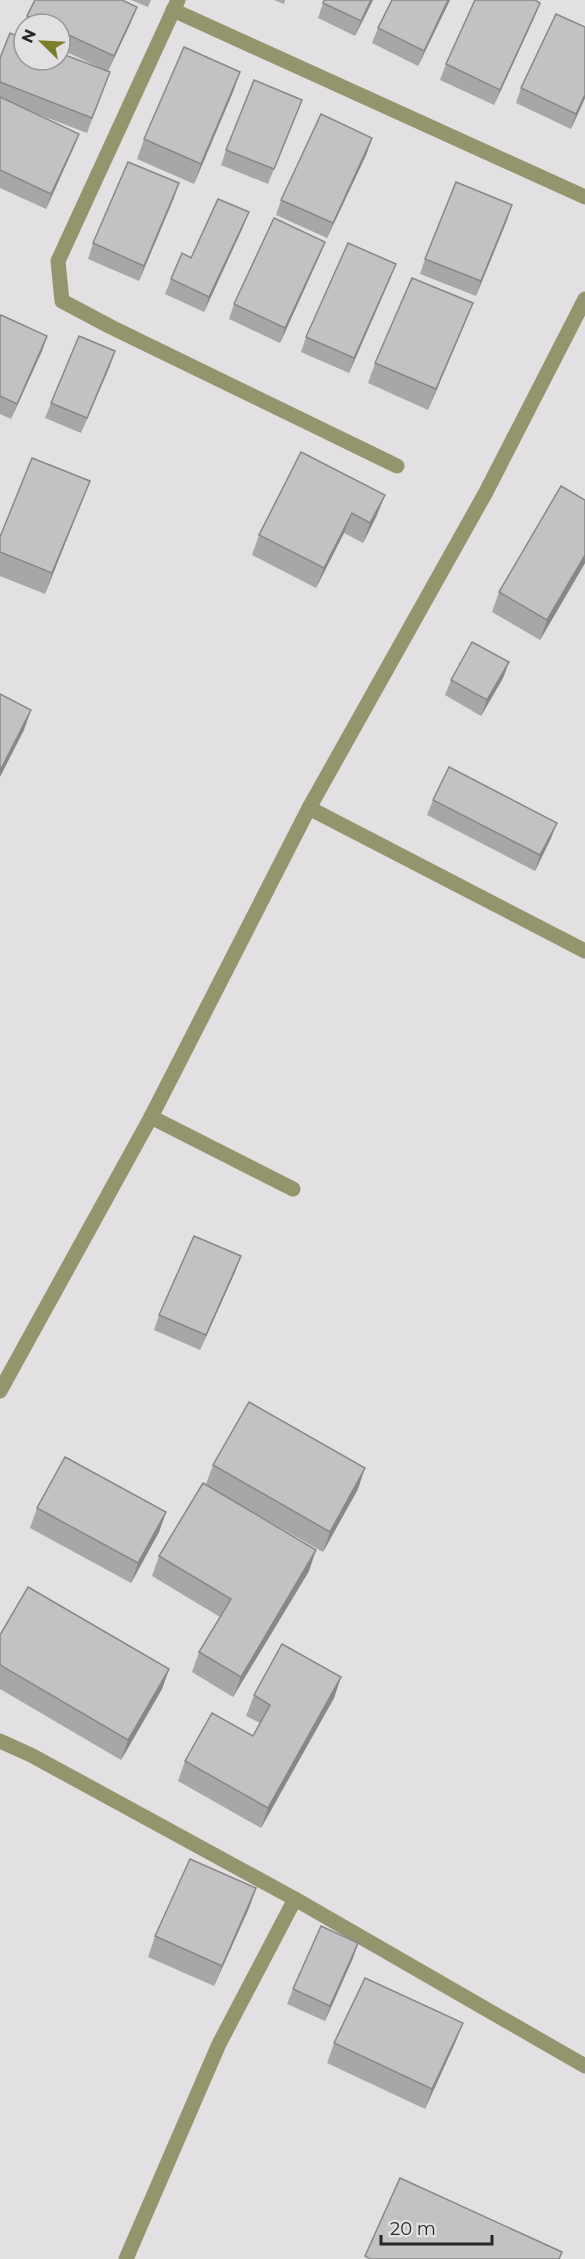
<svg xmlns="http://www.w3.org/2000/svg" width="585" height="2259" viewBox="0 0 585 2259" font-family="Montserrat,sans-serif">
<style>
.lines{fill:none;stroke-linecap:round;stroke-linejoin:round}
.minor{stroke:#93966d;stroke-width:15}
.wall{fill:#a9a6a9}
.shaded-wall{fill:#898789}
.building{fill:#c4c1c4;stroke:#898789;stroke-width:1.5}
</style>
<rect width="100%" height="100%" fill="#e3e0e3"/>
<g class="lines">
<g class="minor">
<path d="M178,0L58,261L62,301L111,327L397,466"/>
<path d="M173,10L585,197"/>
<path d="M309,808L585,951"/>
<path d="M151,1117L293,1189"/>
<path d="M0,1391L151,1117L309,808L486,492L585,299"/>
<path d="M0,1741L31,1755L295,1899L585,2066"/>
<path d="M126,2259L219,2044L295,1899"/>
</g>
</g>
<g class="wall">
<path d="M131,0H151L148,7Z"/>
<path d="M274,0H285L284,4Z"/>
<path d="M324,0H373L355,36L318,18Z"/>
<path d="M392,0H450L418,66L372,43L378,28Z"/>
<path d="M27,16L131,22L108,71L110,72L87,133L27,110L79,134L73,149L46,209L0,188V58L107,71L60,49V24H24Z"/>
<path d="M534,18L494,105L440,80L446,64Z"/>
<path d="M240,72L233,92L194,184L137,159L144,139Z"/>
<path d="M521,88L585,98L571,129L516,103Z"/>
<path d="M296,115L268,184L221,165L226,150Z"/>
<path d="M367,153L327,238L276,215L281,200Z"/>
<path d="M179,183L139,281L88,259L93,243Z"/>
<path d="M507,220L476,296L420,274L425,259Z"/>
<path d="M243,227L204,312L165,294L171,279L191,258Z"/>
<path d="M325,242L319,257L280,343L229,319L234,304Z"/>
<path d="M390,279L349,373L301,352L306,337Z"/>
<path d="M473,303L465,323L428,410L368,383L375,363Z"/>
<path d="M0,318L47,336L42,351L11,419L0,414Z"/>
<path d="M115,351L81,433L45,418L51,403Z"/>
<path d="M301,452L377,515L363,543L344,533L316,588L252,555L259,535Z"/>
<path d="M90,481L45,594L0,576V537Z"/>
<path d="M585,563L540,640L492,612L499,592Z"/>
<path d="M509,662L503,678L481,716L445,695L451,680Z"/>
<path d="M433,800L551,838L535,871L427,815Z"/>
<path d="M241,1256L235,1272L200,1350L154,1330L159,1315Z"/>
<path d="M213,1465L358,1489L323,1552L242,1506L309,1571L233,1697L192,1672L199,1652L220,1617L152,1576L159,1556L206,1484Z"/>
<path d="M37,1508L166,1512L159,1532L131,1583L30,1528Z"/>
<path d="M0,1635L169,1669L162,1689L121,1760L0,1689Z"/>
<path d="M341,1677L334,1698L261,1828L178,1781L185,1761L253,1736L260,1723L246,1716L254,1695Z"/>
<path d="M256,1888L249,1908L214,1986L148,1957L155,1936Z"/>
<path d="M358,1943L353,1958L325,2021L287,2004L293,1989Z"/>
<path d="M463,2023L455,2043L425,2109L327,2063L334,2043Z"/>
</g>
<g class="shaded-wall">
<path d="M371,0H373L355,36L361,21Z"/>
<path d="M448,0H450L418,66L424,51Z"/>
<path d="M540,3L534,18L494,105L500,90Z"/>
<path d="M137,7L131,22L108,71L114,56Z"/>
<path d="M240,72L233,92L194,184L201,164Z"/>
<path d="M585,95V98L571,129L576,114Z"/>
<path d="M79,134L73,149L46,209L51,194Z"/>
<path d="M372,138L367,153L327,238L333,223Z"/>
<path d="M179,183L174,198L139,281L144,266Z"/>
<path d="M512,205L507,220L476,296L481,281Z"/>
<path d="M249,212L243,227L204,312L209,297Z"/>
<path d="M325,242L319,257L280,343L285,328Z"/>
<path d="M396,264L390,279L349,373L354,358Z"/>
<path d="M473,303L465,323L428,410L436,389Z"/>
<path d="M47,336L42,351L11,419L17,404Z"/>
<path d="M115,351L110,366L81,433L87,418Z"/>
<path d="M90,481L82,501L45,594L52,573Z"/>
<path d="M385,495L377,515L363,543L370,523Z"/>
<path d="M352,513L344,533L316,588L324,568Z"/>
<path d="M585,555V563L540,640L547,620Z"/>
<path d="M509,662L503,678L481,716L487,700Z"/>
<path d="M31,710L24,730L0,777V771Z"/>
<path d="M557,823L551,838L535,871L540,855Z"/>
<path d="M241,1256L235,1272L200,1350L206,1335Z"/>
<path d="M365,1468L358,1489L323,1552L330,1532Z"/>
<path d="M166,1512L159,1532L131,1583L138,1563Z"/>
<path d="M316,1550L309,1571L233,1697L241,1677Z"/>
<path d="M169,1669L162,1689L121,1760L128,1740Z"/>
<path d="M341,1677L334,1698L261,1828L268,1808Z"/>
<path d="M256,1888L249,1908L214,1986L222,1966Z"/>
<path d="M358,1943L353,1958L325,2021L330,2006Z"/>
<path d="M463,2023L455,2043L425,2109L432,2089Z"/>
</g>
<g class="building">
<path d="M35,0H122L137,7L114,56L60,31V24H45L27,16Z"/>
<path d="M324,0H371L361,21L323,3Z"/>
<path d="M392,0H448L424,51L378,28Z"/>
<path d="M475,0H535L540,3L500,90L446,64Z"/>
<path d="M556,14L585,27V95L576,114L521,88Z"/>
<path d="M10,33L24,39V60H60V53L110,72L92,118L0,82V58Z"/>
<path d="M184,47L240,72L201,164L144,139Z"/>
<path d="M254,80L302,100L274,169L226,150Z"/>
<path d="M0,97L79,134L51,194L0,170Z"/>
<path d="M321,114L372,138L333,223L281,200Z"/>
<path d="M128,162L179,183L144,266L93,243Z"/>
<path d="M456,182L512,205L481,281L425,259Z"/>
<path d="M218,199L249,212L209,297L171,279L182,253L191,258Z"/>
<path d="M274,218L325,242L285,328L234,304Z"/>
<path d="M348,243L396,264L354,358L306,337Z"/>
<path d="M412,278L473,303L436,389L375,363Z"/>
<path d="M1,315L47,336L17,404L0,396V318Z"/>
<path d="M79,336L115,351L87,418L51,403Z"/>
<path d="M301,452L385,495L370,523L352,513L324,568L259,535Z"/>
<path d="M32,458L90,481L52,573L0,552V537Z"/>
<path d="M561,486L585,500V555L547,620L499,592Z"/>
<path d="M472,642L509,662L487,700L451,680Z"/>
<path d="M0,694L31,710L0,771Z"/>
<path d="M449,767L557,823L540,855L433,800Z"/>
<path d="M194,1236L241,1256L206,1335L159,1315Z"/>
<path d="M249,1402L365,1468L330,1532L213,1465Z"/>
<path d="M65,1457L166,1512L138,1563L37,1508Z"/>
<path d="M203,1483L316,1550L241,1677L199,1652L231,1599L159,1556Z"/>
<path d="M28,1587L169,1669L128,1740L0,1665V1635Z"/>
<path d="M282,1644L341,1677L268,1808L185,1761L212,1713L253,1736L270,1705L254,1695Z"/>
<path d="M190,1859L256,1888L222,1966L155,1936Z"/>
<path d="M321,1926L358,1943L330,2006L293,1989Z"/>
<path d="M365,1978L463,2023L432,2089L334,2043Z"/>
<path d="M400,2178L562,2252L559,2259H370L365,2256Z"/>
</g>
<g transform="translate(42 42) rotate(294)"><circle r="28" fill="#e3e0e3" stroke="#989698" stroke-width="1.5"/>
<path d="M0-4.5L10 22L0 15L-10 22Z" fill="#7c7f29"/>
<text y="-9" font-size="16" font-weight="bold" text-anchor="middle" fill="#282728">N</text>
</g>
<path d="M381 2235v9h111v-9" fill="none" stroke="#282728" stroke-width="3"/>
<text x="390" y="2235" font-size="18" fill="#282728" stroke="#e3e0e3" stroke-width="4.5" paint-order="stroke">20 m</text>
</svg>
